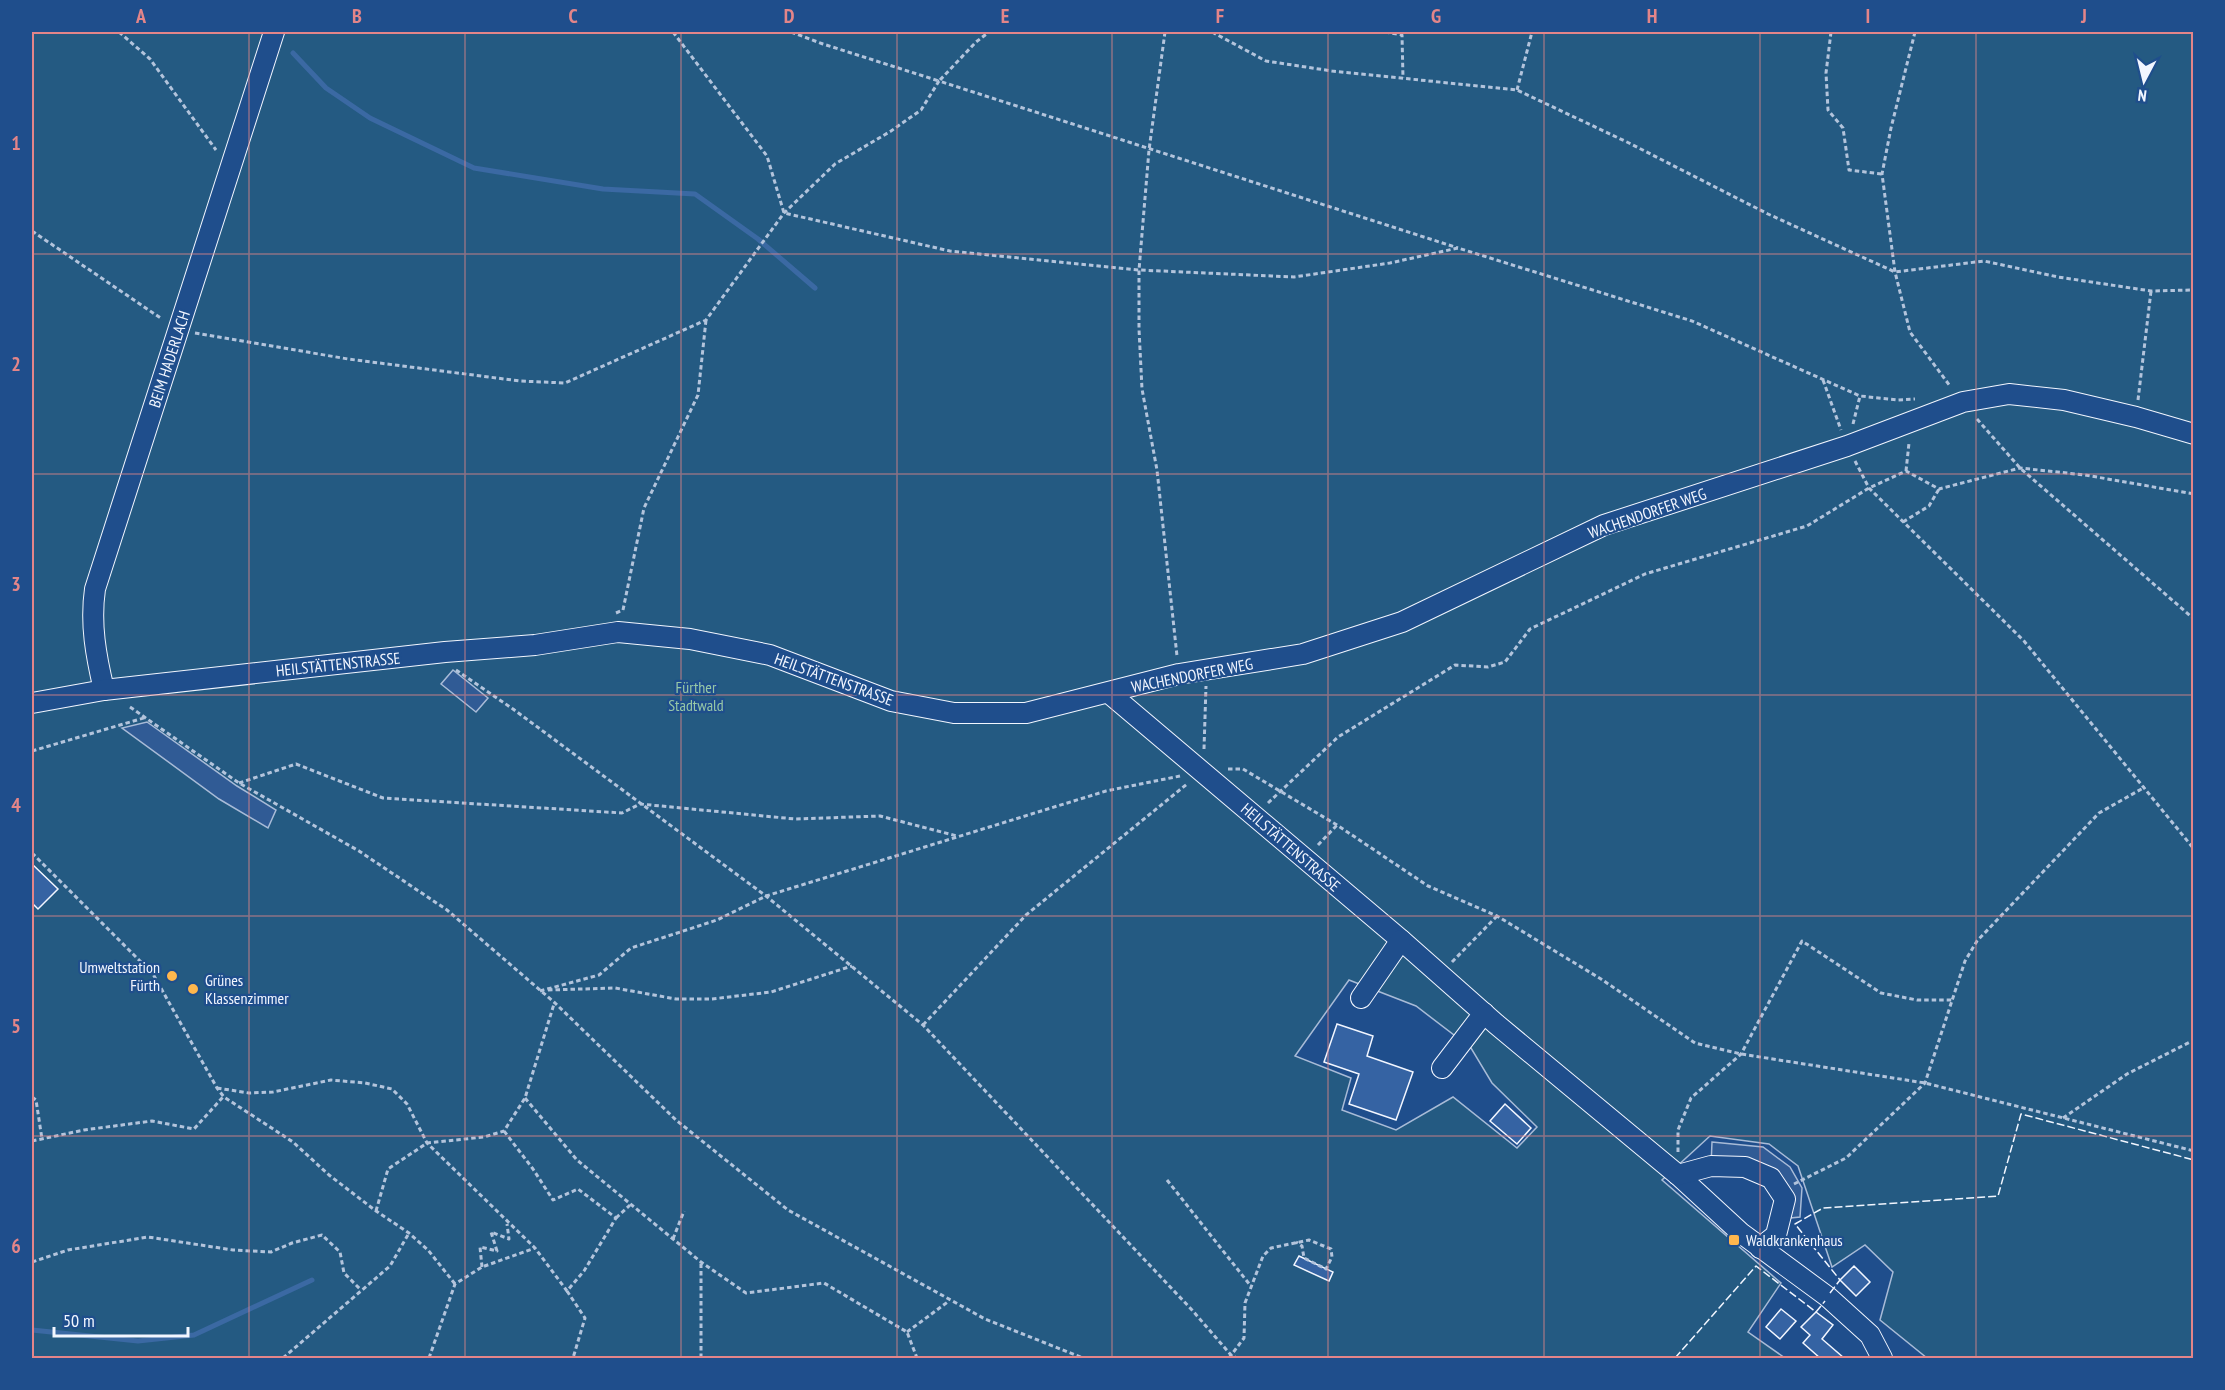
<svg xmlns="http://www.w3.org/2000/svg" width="2225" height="1390" viewBox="0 0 2225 1390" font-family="'PT Sans Narrow',sans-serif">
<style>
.green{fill:#245a82;stroke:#a8bbd7;stroke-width:1.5;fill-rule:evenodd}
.parking{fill:#305b95;stroke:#a8bbd7;stroke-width:1.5}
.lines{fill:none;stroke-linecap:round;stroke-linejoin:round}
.stream{stroke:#3b69a3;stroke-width:5}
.building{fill:#3563a3;stroke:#f2f6ff;stroke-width:1.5}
.minor-casing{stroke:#f2f6ff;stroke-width:22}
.path{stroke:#b3c4dc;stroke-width:3;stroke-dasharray:4.5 3;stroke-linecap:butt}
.minor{stroke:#1f4e8c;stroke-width:20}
.fence{stroke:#f2f6ff;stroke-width:1.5;stroke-dasharray:8 3;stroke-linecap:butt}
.grid{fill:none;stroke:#e38589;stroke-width:1.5;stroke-opacity:0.55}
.poi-dot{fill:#ffb74d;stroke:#1f4e8c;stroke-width:2}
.labels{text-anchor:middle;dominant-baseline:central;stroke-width:4.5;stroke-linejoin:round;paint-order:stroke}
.street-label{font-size:16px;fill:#f2f6ff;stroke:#1f4e8c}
.park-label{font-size:16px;fill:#97c8a6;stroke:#1f4e8c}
.poi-label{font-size:16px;fill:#f2f6ff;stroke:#1f4e8c;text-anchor:start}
.neatline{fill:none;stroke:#e38589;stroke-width:2}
.grid-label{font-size:20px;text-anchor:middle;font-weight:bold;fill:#e38589}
</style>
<rect width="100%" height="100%" fill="#1f4e8c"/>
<path class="green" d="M32,32H2193V1358H1927L1880,1320L1893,1272L1865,1245L1832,1267L1798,1166L1769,1144L1710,1136L1662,1180L1781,1283L1748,1332L1785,1358H32ZM1349,980L1416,1006L1471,1048L1492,1083L1537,1127L1517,1148L1453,1097L1396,1130L1342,1110L1351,1078L1295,1056Z"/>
<g class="parking">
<path d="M453,670L488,698L476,712L441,684Z"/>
<path d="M147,722L237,786L276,810L268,828L219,799L122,728Z"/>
<path d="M1712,1142L1763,1147L1790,1167L1802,1188L1800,1217L1781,1219L1771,1178L1711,1166Z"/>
</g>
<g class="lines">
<g class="stream">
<path d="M293,53L326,88L370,118L474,168L603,189L695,194L758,239L815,288"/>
<path d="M32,1330L138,1341L194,1335L312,1280"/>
</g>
</g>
<g class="building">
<path d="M32,864L58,889L38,909L32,903Z"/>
<path d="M1337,1024L1373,1036L1367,1056L1413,1072L1396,1120L1349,1104L1359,1074L1324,1062Z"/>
<path d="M1505,1104L1531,1128L1517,1144L1490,1121Z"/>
<path d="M1299,1256L1333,1272L1329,1281L1294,1265Z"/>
<path d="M1854,1266L1870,1282L1856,1296L1840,1280Z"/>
<path d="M1781,1309L1796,1321L1780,1339L1766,1327Z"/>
<path d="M1816,1312L1833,1325L1822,1339L1844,1358H1820L1803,1343L1810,1335L1801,1327Z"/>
</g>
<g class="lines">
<g class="minor-casing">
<g id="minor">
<path d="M104,690C96,656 90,624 95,589L274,32"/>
<path d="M1109,693L1401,940L1496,1024L1678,1175L1741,1233L1828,1297L1870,1335L1882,1358"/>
<path d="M32,703L104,690L445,652L535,645L618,632L690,639L770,655L891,701L954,713H1026L1179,674L1303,654L1402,622L1604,525L1847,446L1963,402L2009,394L2064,400L2136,417L2194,434"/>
<path d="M1361,998L1401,940"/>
<path d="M1442,1068L1484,1013"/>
<path d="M1678,1175L1711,1166L1745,1167L1771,1178L1785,1199L1776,1235L1760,1248"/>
</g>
</g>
<g class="path">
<path d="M119,32L150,59L216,150"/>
<path d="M673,32L767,156L784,213L950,251L1139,270L1294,277L1390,263L1458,248L1692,321L1860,396L1898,400L1915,399"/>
<path d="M791,32L823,44L939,81L976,42L989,32"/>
<path d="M1165,32L1149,150L1139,270V329L1142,389L1157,470L1177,656"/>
<path d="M1212,32L1266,61L1332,71L1517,90L1629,143L1768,214L1895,272L1984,261L2058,277L2151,291L2194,290"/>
<path d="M1385,32L1402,35L1403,78"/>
<path d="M1831,32L1826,73L1828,110L1843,128L1849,170L1882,174"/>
<path d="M1915,32L1891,128L1882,174L1895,272L1910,332L1950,386"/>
<path d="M1517,90L1532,32"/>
<path d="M32,231L162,319"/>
<path d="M195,333L348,359L520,381L565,383L706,320L784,213L835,164L891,131L921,110L939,81L1458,248"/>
<path d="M1823,380L1841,430"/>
<path d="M2138,400L2151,291"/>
<path d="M1977,419L2020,468L2194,619"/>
<path d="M1853,424L1860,396"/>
<path d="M1855,461L1869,488L2024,641L2194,849"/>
<path d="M1906,471L1909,443"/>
<path d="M1903,522L1929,506L1939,489"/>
<path d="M623,610L644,508L698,395L706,320"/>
<path d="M616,613L623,610"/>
<path d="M456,670L513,709L766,896L923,1025L1192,1310L1231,1355L1237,1358"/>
<path d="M130,707L239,783L359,851L447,910L555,1003L676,1120L788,1210L985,1319L1083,1358"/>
<path d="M1204,749L1206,686"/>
<path d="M32,751L147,717"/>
<path d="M1228,769H1243L1337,825L1428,886L1497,916L1601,979L1695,1043L1741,1054L1925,1083L2194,1151"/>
<path d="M239,783L296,764L383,798L622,813L640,804L795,819L880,816L957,836"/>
<path d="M1268,803L1338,737L1455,665L1488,667L1505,662L1530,629L1645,574L1807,526L1869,488L1906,471L1939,489L2020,468L2085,475L2194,494"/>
<path d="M1318,845L1337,825"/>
<path d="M32,853L153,974L217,1088L224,1097L293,1142L329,1175L376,1211L409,1233L428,1250L455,1284"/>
<path d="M1452,962L1497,916"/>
<path d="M548,990L615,988L676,999H712L771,992L852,966"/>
<path d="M540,991L599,975L631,948L717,920L766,896L1106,791L1180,776"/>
<path d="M923,1025L1026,915L1187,784"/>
<path d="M217,1088L249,1093L273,1092L331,1080L365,1083L392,1089L407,1104L427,1143L535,1248L567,1291L584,1271L616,1218L578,1189L553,1200L533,1169L504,1131"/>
<path d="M32,1097L36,1100L42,1139"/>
<path d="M525,1098L577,1160L701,1262L746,1293L824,1283L907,1332L917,1358"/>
<path d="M2063,1118L2127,1074L2194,1040"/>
<path d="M32,1141L84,1130L152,1121L194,1129L223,1097"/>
<path d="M1678,1152V1130L1691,1098L1741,1054L1802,941L1881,993L1917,1000H1954"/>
<path d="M1167,1180L1250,1285"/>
<path d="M1794,1184L1846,1158L1925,1083L1965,961L1977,941L2099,813L2145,787"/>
<path d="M376,1211L388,1169L427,1143L484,1137L504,1131L525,1098L554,1004"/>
<path d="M616,1218L630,1205"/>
<path d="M673,1239L684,1211"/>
<path d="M32,1262L68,1250L148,1237L233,1250L271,1252L292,1243L322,1235L340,1252L344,1273L361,1290"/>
<path d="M482,1267L480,1247L497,1251L491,1232L509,1239L507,1224"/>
<path d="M567,1291L585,1318L573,1358"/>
<path d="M907,1332L949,1301"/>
<path d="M283,1358L390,1266L409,1233"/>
<path d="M429,1358L455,1284L482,1267L535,1248"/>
<path d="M701,1358V1262"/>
<path d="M1229,1358L1244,1338L1245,1303L1263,1256L1271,1248L1309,1240L1331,1249L1332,1257L1326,1269L1304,1258L1302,1246L1296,1242"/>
</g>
<use href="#minor" class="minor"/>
<g class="fence">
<path d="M1830,1293L1840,1280L1795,1224L1823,1208L1998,1196L2021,1114L2194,1160"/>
<path d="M1675,1358L1756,1266L1816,1312L1825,1301"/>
</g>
</g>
<path class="grid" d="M249,32V1358M465,32V1358M681,32V1358M897,32V1358M1112,32V1358M1328,32V1358M1544,32V1358M1760,32V1358M1976,32V1358M32,254H2194M32,474H2194M32,695H2194M32,916H2194M32,1136H2194"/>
<g class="poi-dot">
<circle cx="172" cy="976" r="6"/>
<circle cx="193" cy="989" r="6"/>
<rect x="1728" y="1234" width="12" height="12" rx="3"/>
</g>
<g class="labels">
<g class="street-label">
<text transform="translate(169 359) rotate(-72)">BEIM HADERLACH</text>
<text transform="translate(1647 513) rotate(-19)">WACHENDORFER WEG</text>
<text transform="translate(338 664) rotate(-6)">HEILSTÄTTENSTRASSE</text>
<text transform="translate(1192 675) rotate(-11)">WACHENDORFER WEG</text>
<text transform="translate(834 679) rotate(20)">HEILSTÄTTENSTRASSE</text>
<text transform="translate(1291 847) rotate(41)">HEILSTÄTTENSTRASSE</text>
</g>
<g class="park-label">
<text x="696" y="687">Fürther<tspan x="696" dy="18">Stadtwald</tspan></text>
</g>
<g class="poi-label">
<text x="160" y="967" text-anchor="end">Umweltstation<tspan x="160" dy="18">Fürth</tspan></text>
<text x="205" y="980">Grünes<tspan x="205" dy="18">Klassenzimmer</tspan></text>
<text x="1746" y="1240">Waldkrankenhaus</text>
</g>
</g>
<rect width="2225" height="1390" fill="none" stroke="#1f4e8c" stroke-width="66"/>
<g transform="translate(2144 81) rotate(187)" stroke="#1f4e8c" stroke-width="4.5" paint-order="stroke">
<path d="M0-4.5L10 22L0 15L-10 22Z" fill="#f2f6ff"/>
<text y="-9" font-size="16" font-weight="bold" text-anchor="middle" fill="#f2f6ff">N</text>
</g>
<path d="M54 1327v9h134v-9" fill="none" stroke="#f2f6ff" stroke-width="3"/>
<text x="63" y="1327" font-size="18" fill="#f2f6ff" stroke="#1f4e8c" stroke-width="4.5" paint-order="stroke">50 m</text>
<rect x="33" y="33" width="2159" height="1324" class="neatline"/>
<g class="grid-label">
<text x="141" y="23">A</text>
<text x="357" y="23">B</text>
<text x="573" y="23">C</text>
<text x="789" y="23">D</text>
<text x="1005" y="23">E</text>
<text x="1220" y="23">F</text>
<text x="1436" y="23">G</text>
<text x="1652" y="23">H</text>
<text x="1868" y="23">I</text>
<text x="2084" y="23">J</text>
<text x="16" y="150">1</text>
<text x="16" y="371">2</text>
<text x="16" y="591">3</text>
<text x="16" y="812">4</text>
<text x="16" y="1033">5</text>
<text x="16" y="1253">6</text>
</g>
</svg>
